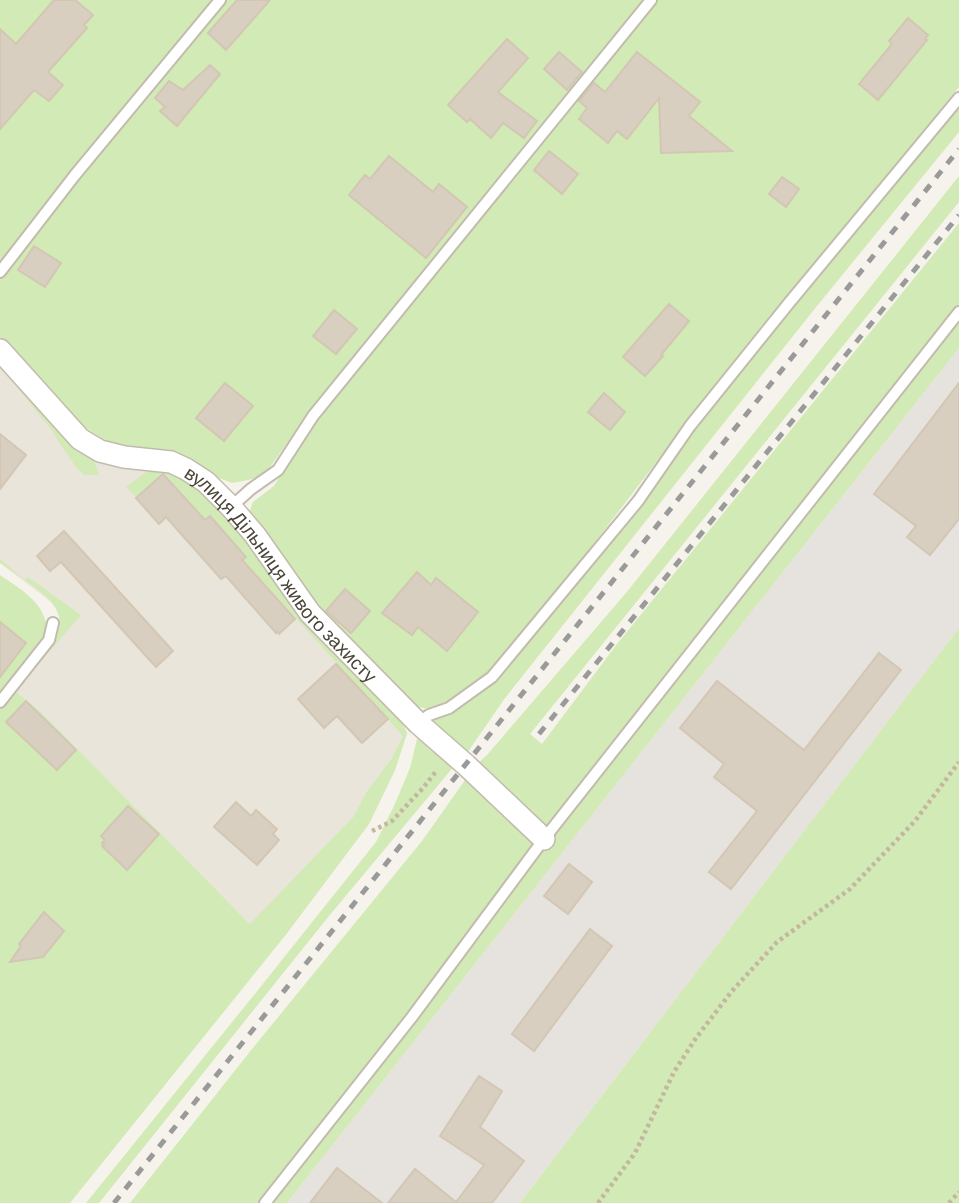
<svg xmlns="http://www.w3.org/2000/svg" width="959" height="1203" viewBox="0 0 959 1203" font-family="Barlow,sans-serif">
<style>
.residential{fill:#eae5da}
.industrial{fill:#e6e2dd}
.green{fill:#d2eab5}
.building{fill:#d8cfc1;stroke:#d3c7b4;stroke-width:2}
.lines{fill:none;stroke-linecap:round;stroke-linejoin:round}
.service-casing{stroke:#c2bbae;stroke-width:14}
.minor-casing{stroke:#c2bbae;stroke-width:24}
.path{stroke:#c4b79f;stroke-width:4.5;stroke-dasharray:3.5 3.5;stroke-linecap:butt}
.service{stroke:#fff;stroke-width:10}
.minor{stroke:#fff;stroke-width:21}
.rail{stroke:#9a9a9a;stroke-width:5;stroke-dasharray:9 9;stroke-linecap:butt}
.labels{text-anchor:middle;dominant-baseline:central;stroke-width:6;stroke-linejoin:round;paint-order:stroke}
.street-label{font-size:19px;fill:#4b4439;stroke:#fff}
</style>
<rect width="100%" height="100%" fill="#f6f3ec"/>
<path class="residential" d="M0,358L79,444L185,474L407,733L395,770L369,824L284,937L250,924L41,712L15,691L49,650L57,636L60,621L58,612L51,602L0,563Z"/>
<path class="industrial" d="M959,348V628L520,1203H287Z"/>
<g class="green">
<path d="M0,0H214L16,241L0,263Z"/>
<path d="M225,0H643L325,391L267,471L253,479L232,483L206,473L116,447L78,423L44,389L0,337V280L8,267C79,177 153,89 225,0Z"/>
<path d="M655,0H959V87L716,384L521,639L477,682L448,702L428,709L415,706L313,605L248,515L253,502L274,486L311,426Z"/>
<path d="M959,105V132L817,306L505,698L463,759L431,721L454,713L481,693L521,652L630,517L701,417Z"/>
<path d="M959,176V202L530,734L542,744L617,644L959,223V348L287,1203H130L252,1049L422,841L475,766L487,755L626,593Z"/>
<path d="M0,358L95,463L99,475H85L77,469L50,428L0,366Z"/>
<path d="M163,468L185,474L217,502L402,721L407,733L395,770L369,824L284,937L70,1203H0V710C16,690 57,648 60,624C60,617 57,610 53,604C42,590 15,574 0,563V559L25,580L28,577L81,615L15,691L41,712L250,924L354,816L366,793L392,758L403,736L243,560L246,557L210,515L205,519L164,473L136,497L126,487L146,472Z"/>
<path d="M0,575C23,591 43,601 48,630L0,694Z"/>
<path d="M959,628V1203H520Z"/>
<path d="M419,731L455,765L329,916L99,1203H86L258,990L376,842L394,806L410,768Z"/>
</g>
<g class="building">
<path d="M54,0H75L93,15L84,25L87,28L48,72L63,85L49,101L34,90L0,129V29L16,44Z"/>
<path d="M237,0H270L226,50L208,33Z"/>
<path d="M908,18L928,35L925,39L927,40L878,100L859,84L892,44L889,41Z"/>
<path d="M507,39L528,58L498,92L537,121L524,138L503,123L491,138L470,119L467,122L448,105Z"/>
<path d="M559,52L582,72L567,90L544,69Z"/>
<path d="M637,52L700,102L689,116L732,151L661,153L659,98L627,139L617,131L608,143L579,119L587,108L579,101L594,83L605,92Z"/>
<path d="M210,65L220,74L177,126L160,111L165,107L155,98L169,81L183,90Z"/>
<path d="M549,151L578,174L562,194L534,170Z"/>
<path d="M389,156L433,192L439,184L467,207L426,258L349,195L365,175L370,179Z"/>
<path d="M782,177L799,189L786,207L769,194Z"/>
<path d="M34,246L61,263L45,287L18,270Z"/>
<path d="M669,304L689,321L661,355L663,356L645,376L623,357Z"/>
<path d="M334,310L357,329L336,354L313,336Z"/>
<path d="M225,383L253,406L224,441L196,418Z"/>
<path d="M959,383V519L930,555L907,537L916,526L874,494Z"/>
<path d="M604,393L625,412L610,430L588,412Z"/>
<path d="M0,434L26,455L0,489Z"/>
<path d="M163,474L205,520L210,516L246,557L242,560L295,619L279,634L277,631L276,633L226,576L221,579L166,517L159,524L136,498Z"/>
<path d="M64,531L173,651L156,667L61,562L50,571L37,556Z"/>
<path d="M417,572L431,585L436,578L478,612L447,651L418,627L412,635L382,613Z"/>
<path d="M345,589L370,611L351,633L326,611Z"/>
<path d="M0,622L26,643L0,677Z"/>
<path d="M879,653L901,670L731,889L709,872L757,811L714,777L724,764L680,728L717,681L804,750Z"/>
<path d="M336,664L388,719L362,743L337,716L324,728L298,699Z"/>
<path d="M26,701L76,750L57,770L6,722Z"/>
<path d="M236,802L251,816L256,810L277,829L273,834L279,840L257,865L214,827Z"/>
<path d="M128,806L159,834L127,870L102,846L104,844L102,843L105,840L101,836Z"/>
<path d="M569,864L592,882L568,914L544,896Z"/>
<path d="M44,912L64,931L43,957L10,962L21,946L19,944Z"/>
<path d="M590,929L612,946L534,1051L512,1034Z"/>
<path d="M479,1076L502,1091L480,1127L524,1161L492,1203H388L415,1169L456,1202L484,1165L440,1136Z"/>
<path d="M337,1168L382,1203H310Z"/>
</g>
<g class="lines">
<g class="service-casing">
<g id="service">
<path d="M0,272L75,175L220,0"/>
<path d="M231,507L251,489L278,470L313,416L651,0"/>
<path d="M0,702L49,640L53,623"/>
<path d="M418,723L429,715L449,708L492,677L638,501L690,426L789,303L959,98"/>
<path d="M265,1203L412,1017L544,839L959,312"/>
</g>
</g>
<g class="minor-casing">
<g id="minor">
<path id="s1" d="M0,350L80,439L100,451L124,457L171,462L186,469L206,482L231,507L255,535L310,613L418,723L466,765L544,839"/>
</g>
</g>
<g class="path">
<path d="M372,831L392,821L423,788L437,770"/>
<path d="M598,1203L635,1153L674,1072L696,1038L732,991L777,942L850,889L915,821L959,762"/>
<path d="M949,1203L959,1192"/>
</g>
<use href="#service" class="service"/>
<use href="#minor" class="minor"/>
<g class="rail">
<path d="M539,734L959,215"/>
<path d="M114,1203L959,149"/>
</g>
</g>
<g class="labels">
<g class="street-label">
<text stroke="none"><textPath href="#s1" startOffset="374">вулиця Дільниця живого захисту</textPath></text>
</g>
</g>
</svg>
